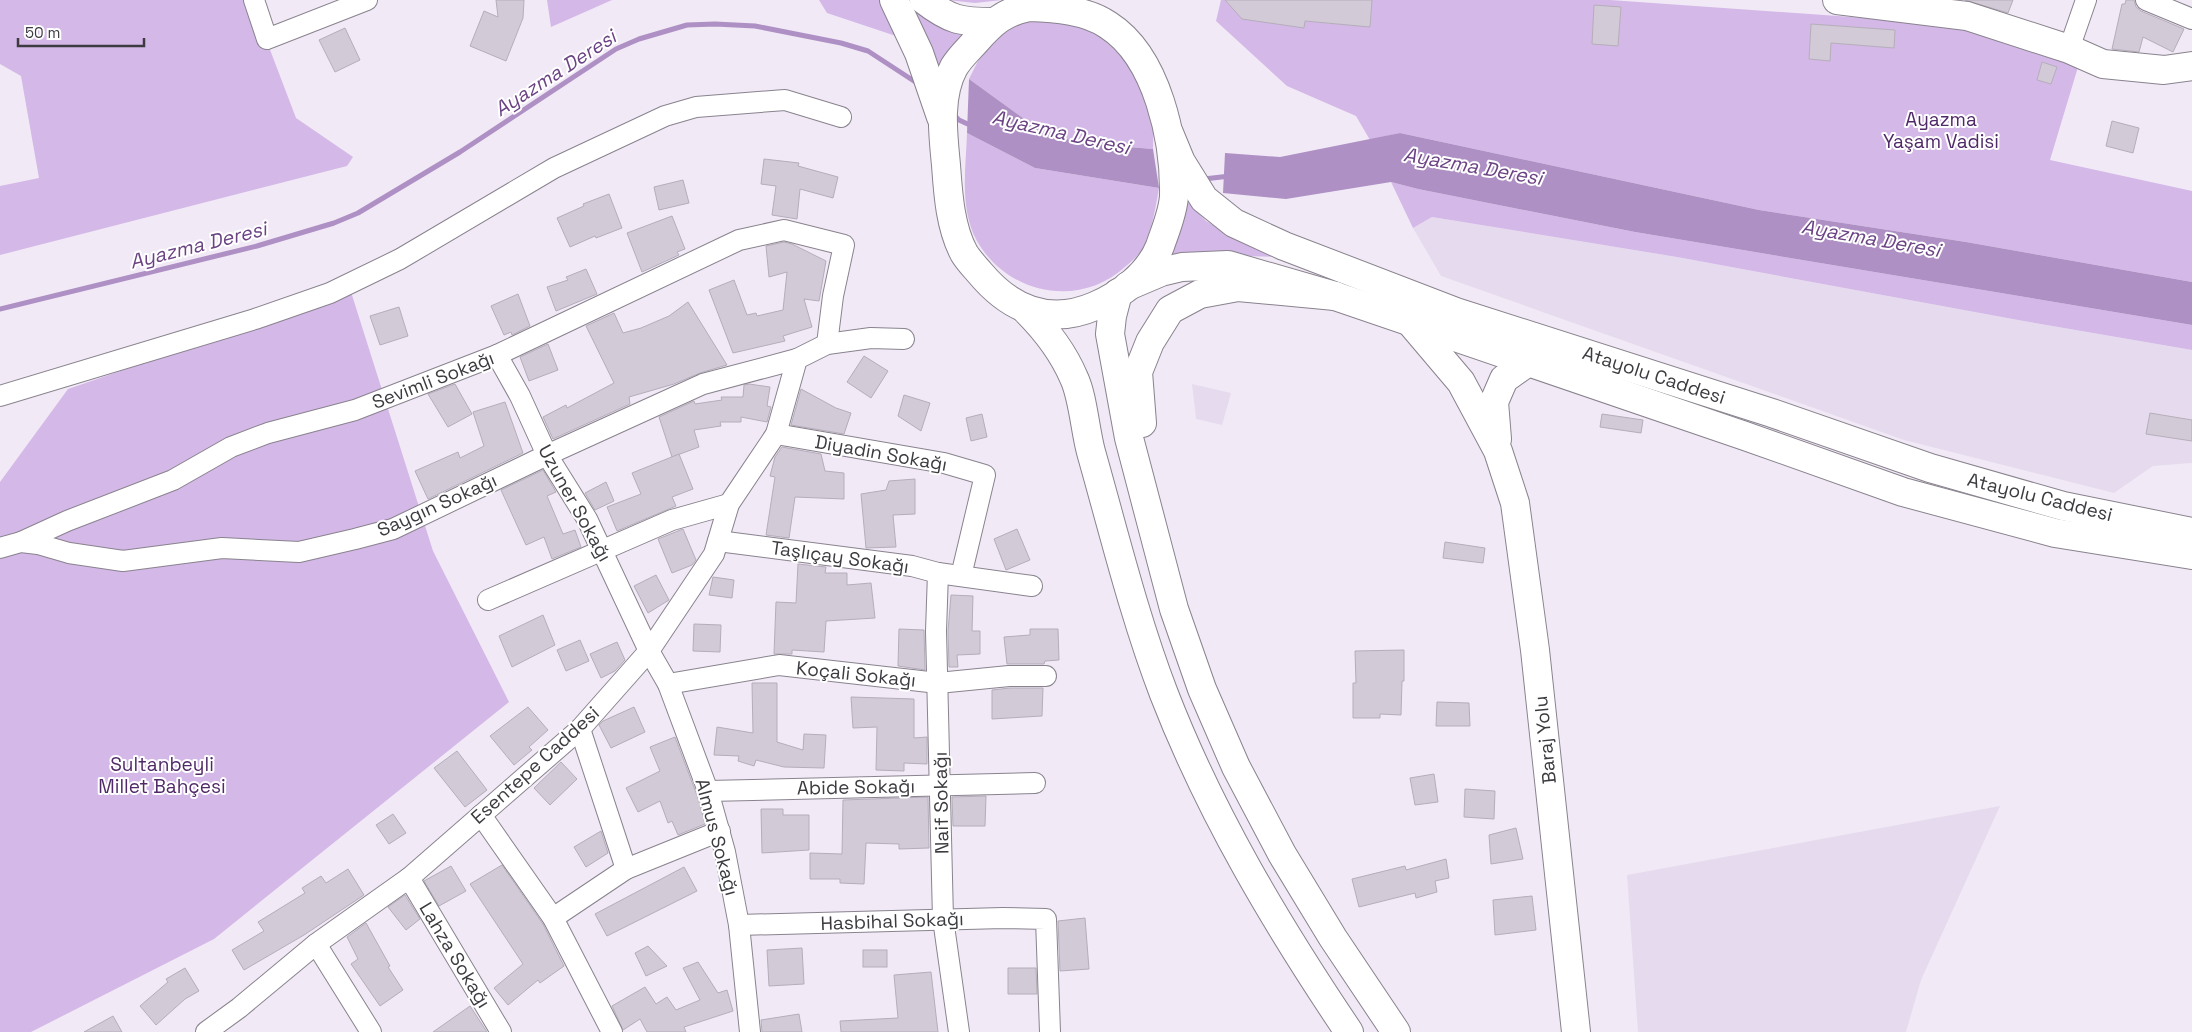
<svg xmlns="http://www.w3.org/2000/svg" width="2192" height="1032" viewBox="0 0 2192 1032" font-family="'Space Grotesk',sans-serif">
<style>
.built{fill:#e6dbee}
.green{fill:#d4b8e7}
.water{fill:#ae90c4}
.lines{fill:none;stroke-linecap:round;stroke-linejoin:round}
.stream{stroke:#ae90c4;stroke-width:5}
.building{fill:#d2cbd7;stroke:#b5aeba}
.street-casing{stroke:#89838e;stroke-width:22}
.secondary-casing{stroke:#89838e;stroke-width:30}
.primary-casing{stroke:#89838e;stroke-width:30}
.highway-casing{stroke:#89838e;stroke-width:30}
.street{stroke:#fff;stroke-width:20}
.secondary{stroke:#fff;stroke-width:28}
.primary{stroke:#fff;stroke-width:28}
.highway{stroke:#fff;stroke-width:28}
.labels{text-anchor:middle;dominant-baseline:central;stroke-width:4;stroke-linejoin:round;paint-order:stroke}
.park-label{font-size:19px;fill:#502968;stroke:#fff}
.street-label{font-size:19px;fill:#3d3b40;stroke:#fff}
.water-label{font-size:20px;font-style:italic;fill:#6b4384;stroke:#fff}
</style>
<rect width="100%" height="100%" fill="#f1e9f6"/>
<g class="built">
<path d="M1432,217L1677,257L2018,320L2192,350V463L2153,466L2114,493L1904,440L1441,276L1413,228Z"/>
<path d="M1192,384L1231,393L1222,425L1196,419Z"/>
<path d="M2000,806L1921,980L1906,1032H1638L1627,875Z"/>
</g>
<g class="green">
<path d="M0,0H251L296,118L353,157L347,166L0,255V186L39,178L21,76L0,64Z"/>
<path d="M547,0H612L551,27Z"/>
<path d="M819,0H882L908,40L827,13Z"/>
<path d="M904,0H911L965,30L939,67Z"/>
<path d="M947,0H1002L975,3Z"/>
<path d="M1221,0H1610L1964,25L2078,67L2050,160L2192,191V282L1966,242L1759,210L1400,133L1370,140L1356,116L1287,86L1216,21Z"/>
<path d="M1035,16C1046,17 1059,17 1069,21C1113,36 1144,77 1152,122C1154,131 1153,140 1153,149L1077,143L1031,124L969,79L982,53L1006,28Z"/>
<path d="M967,133L1035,168L1159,188C1155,210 1152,231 1142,250C1138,256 1131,262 1126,266C1080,309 1008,295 977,241C959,208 966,168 967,133Z"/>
<path d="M1391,182L1418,189L1635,232L2192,325V350L2018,320L1677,257L1432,217L1413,228Z"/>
<path d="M1184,198L1206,221L1241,241L1279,257L1169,254Z"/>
<path d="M351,292L433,551L509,702L214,939L31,1032H0V482L68,389Z"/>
</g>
<g class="water">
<path d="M969,79L1031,124L1077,143L1153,149L1159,188L1035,168L967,133Z"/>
<path d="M1400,133L1759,210L1966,242L2192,282V325L1635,232L1418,189L1391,182L1286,199L1223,193L1225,153L1280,157Z"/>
</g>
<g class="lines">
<g class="stream">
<path d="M952,113L959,120L972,126"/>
<path d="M1204,179L1230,176"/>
<path d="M0,309L257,246L334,223L358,213L460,152L616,49L639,39L687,25L715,24L755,26L841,43L868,51L917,83"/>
</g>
</g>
<g class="building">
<path d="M496,0H524L523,18L506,61L470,46L484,11L498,17Z"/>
<path d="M1225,0H1372L1370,27L1305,21L1304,28L1242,19Z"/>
<path d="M1965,0H2013L2008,13Z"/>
<path d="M2126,0H2134L2136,7L2141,11L2184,29L2173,52L2143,37L2139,52L2112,49L2122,4H2125Z"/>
<path d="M1594,5L1621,7L1618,46L1592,44Z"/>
<path d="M1811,24L1895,30L1894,48L1831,43L1830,61L1809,59Z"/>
<path d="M345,28L360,60L335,72L319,40Z"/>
<path d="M2042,62L2057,67L2051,84L2037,80Z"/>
<path d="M2112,121L2139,128L2133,153L2106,146Z"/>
<path d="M764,159L799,163L798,166L838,177L833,198L800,189L797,219L772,215L776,186L761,184Z"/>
<path d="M683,180L689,203L659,210L654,187Z"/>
<path d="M609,194L622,228L596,238L595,236L570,247L557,218L584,206L583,204Z"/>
<path d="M672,216L685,249L677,252L679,255L642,272L627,233Z"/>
<path d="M784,242L792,244L826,261L819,301L804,299L812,327L783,336L785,341L733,353L709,290L734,280L747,315L756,313L757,316L783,310L787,272L769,277L766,246Z"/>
<path d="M586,269L597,294L556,311L547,287L568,280L566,277Z"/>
<path d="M518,294L530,326L512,335L511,332L504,335L491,306Z"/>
<path d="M688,302L727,365L700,373L674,384L629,397L630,404L553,439L543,417L566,405L567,408L614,383L586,326L614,313L623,333L641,328L669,316Z"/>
<path d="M399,307L408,336L380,345L370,316Z"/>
<path d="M548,344L558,370L529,381L520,357Z"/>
<path d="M864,356L888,371L871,398L847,382Z"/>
<path d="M455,384L472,414L448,427L428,394Z"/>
<path d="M749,384L770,387L767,406L771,407L767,422L741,417V422H720L721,426L694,430L699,447L672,457L659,417L694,401L695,404L722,400L721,397H743L744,385Z"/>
<path d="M801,389L836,408L851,413L844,434L791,425Z"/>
<path d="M904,395L930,403L921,431L898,416Z"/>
<path d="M505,402L523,453L428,499L415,471L458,452L460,458L484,446L473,412Z"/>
<path d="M2150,413L2192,420V441L2146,434Z"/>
<path d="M982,414L987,437L971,441L966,418Z"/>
<path d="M1602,414L1643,420L1641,433L1600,427Z"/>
<path d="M782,447L821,454L825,471L844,473V499L795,497L789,538L766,535L775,477L770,476L775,457Z"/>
<path d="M679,454L693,489L672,497L676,506L617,531L607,507L641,494L632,473Z"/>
<path d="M543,470L556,492L547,496L563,534L575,530L581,547L552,559L544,537L526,545L501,490Z"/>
<path d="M915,479V514L893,515L896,547L866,548L861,494L886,490L889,481Z"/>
<path d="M606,482L614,501L595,510L585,493Z"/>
<path d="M683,529L696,560L692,565L672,573L658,539Z"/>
<path d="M1017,529L1030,560L1006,570L994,539Z"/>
<path d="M1445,542L1485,548L1483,563L1443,558Z"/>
<path d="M798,564L826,567L825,573H847V585L871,583L875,618L826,621L824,652L792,650V654H774L776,602L796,603Z"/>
<path d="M656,575L669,600L648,613L634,586Z"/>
<path d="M713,577L734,580L732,598L709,595Z"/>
<path d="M951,595L973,596L972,631H980V654L957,655L958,667H949L948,631Z"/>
<path d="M543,615L555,645L512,667L499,636Z"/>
<path d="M694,624L721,625L720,652L693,651Z"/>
<path d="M899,629L924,630L925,670L898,666Z"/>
<path d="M1030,629H1058L1059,660L1045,661L1044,664H1007L1004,637L1030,635Z"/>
<path d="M580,640L589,661L566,671L557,650Z"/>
<path d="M617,642L625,660L615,671L601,678L590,654Z"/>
<path d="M1404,650V681H1402L1401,715L1380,714V718H1353V683H1356L1355,651Z"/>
<path d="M752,683H777V742L803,750L804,734L826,735L824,768L784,767L756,760L754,766L738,761L739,756L714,755L717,727L753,733Z"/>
<path d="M1010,688H1043L1042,716L992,719V690Z"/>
<path d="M851,697L914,699V738L927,737V764L904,763V771L876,770L877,727L853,728Z"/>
<path d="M1437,702L1469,703L1470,726H1436Z"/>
<path d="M528,707L548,730L529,747L532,750L514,765L490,736Z"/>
<path d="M634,707L645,732L611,748L599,725L603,721Z"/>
<path d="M675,737L698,798L705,824L678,835L672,821L668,823L660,801L638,812L626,788L660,771L650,747Z"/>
<path d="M457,751L487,790L465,807L434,768Z"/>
<path d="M561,762L577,779L550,805L534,788Z"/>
<path d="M1434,774L1438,802L1415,805L1410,778Z"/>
<path d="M1465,789L1495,791L1494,819L1464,817Z"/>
<path d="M986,796L985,826H953L952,797Z"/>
<path d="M928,797L929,848L899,849V844L866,843L864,884L840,883V879H810V853L842,854L843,800Z"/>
<path d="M761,809H783V815H809V850L762,853Z"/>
<path d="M393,814L406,833L389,844L376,825Z"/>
<path d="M1516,828L1523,859L1491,864L1489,835Z"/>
<path d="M601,831L608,853L586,867L574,847Z"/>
<path d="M1446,859L1449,878L1435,881L1437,892L1416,898L1415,893L1359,907L1352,879L1405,866L1406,870Z"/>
<path d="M502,865L543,924L564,966L540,983L538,980L508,1005L494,988L523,964L470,884Z"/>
<path d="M451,866L466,891L439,906L424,881Z"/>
<path d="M684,867L697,891L607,936L595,914Z"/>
<path d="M348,869L364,895L304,935L244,970L232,950L264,931L258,922L305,893L302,888L321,876L326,883Z"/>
<path d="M405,895L420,919L406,930L388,907Z"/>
<path d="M1532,896L1536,930L1495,935L1493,900Z"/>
<path d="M1085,918L1089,969L1060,971L1058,921Z"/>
<path d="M366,923L390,966L388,967L403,990L380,1006L351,964L358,959L347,937Z"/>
<path d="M648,946L667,966L646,976L635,953Z"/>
<path d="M802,948L804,984L769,986L767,950Z"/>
<rect x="863" y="950" width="24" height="17"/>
<path d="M698,962L718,993L727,990L733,1011L684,1027L686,1032H647L640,1019L623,1030L612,1006L645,987L656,1004L667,997L676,1010L700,1000L683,968Z"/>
<path d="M185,968L199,991L185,999L156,1025L140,1006L168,982L166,979Z"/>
<path d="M1008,968H1036L1037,994H1008Z"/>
<path d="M931,972L938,1032H841L840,1021L898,1018L894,975Z"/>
<path d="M470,1006L487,1032H433Z"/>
<path d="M799,1014L802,1032H762L761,1020Z"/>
<path d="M113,1016L122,1032H84Z"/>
</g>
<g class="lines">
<g class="street-casing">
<g id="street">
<path d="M254,0L267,39L367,0"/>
<path d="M2146,0L2192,19"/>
<path d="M2069,49L2086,0"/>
<path d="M497,355L520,396L547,455L587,519L649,651L668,684L708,791L725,852L739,925L750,1032"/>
<path d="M0,396L255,319L330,293L400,259L554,168L665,116L696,107L785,100L841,117"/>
<path d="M776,434L944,463L985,475L961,576"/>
<path d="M718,541L912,566L938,573L1032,586"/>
<path d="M21,542L67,521L173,480L231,447L268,433L355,410L497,355L739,240L784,230L844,245L833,296L827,344"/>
<path d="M0,548L21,542L38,544L69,553L123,561L222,548L299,552L355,539L393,529L547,455L703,384L797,359"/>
<path d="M938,573L936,631L943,919L959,1032"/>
<path d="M488,600L672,520L729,504"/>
<path d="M668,684L779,665L938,683L1009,676H1046"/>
<path d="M580,729L626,869"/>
<path d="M708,791L1035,783"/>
<path d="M481,815L553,918L612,1032"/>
<path d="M409,878L501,1032"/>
<path d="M553,918L626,869L720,831"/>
<path d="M739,925L1003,918L1046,919L1050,1032"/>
<path d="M316,944L371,1032"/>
<path d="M206,1032L239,1008L316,944L409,878L580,729L649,651L714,554L729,504L776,434L797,359L827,344L871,338L904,339"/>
</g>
</g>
<g class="secondary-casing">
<g id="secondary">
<path d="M1837,0L1967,16L2069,49L2103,64L2164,70L2192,66"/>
<path d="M1411,323L1461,382L1498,451L1515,503L1535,650L1576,1032"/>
<path d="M1497,439L1494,402L1504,379L1528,362"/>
</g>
</g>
<g class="primary-casing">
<g id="primary">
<path d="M894,0L919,53L941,117"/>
<path d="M924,0C950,20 960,22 993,22"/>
<path d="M1029,7C1055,8 1086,10 1108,25C1158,57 1175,141 1174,196C1173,213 1165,231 1160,246C1149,274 1121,295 1095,306C1049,326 1010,309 980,273C975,267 968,260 964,253C950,227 948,193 946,165C943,134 938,96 954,67C960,57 969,49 976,41C993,22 1004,12 1029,7Z"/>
<path d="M1169,133L1181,162L1204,199L1234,223L1284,246L1456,312L1772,413L1930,468L2063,506L2192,532"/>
<path d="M1128,286L1161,272L1182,267L1228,265L1335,296L1745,436L1903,492L2055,533L2192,555"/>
</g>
</g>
<g class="highway-casing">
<g id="highway">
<path d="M1118,293L1112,316L1110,334L1129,438L1174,609L1202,689L1236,767L1282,854L1333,938L1396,1032"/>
<path d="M1026,310C1045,329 1063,352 1074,378C1083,397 1085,430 1091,452C1114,533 1134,616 1164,694C1211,815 1277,925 1349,1032"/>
<path d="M1142,423L1138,372L1150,342L1170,310L1200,294L1238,287L1335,296"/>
</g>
</g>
<use href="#street" class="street"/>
<use href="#secondary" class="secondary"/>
<use href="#primary" class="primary"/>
<use href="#highway" class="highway"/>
</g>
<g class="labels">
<g class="park-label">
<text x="1941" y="119">Ayazma<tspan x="1941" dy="22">Yaşam Vadisi</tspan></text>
<text x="162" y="764">Sultanbeyli<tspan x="162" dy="22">Millet Bahçesi</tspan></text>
</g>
<g class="street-label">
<text transform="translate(1654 375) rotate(18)">Atayolu Caddesi</text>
<text transform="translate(433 380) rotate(-21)">Sevimli Sokağı</text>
<text transform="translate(881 453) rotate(10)">Diyadin Sokağı</text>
<text transform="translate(2040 497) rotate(14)">Atayolu Caddesi</text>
<text transform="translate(575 503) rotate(61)">Uzuner Sokağı</text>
<text transform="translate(437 505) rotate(-24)">Saygın Sokağı</text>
<text transform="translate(840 557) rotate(8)">Taşlıçay Sokağı</text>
<text transform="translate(856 674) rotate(6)">Koçali Sokağı</text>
<text transform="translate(1545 740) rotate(-96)">Baraj Yolu</text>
<text transform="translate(535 765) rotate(-42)">Esentepe Caddesi</text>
<text transform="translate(856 787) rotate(-1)">Abide Sokağı</text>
<text transform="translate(941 803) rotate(-91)">Naif Sokağı</text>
<text transform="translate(717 837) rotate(75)">Almus Sokağı</text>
<text transform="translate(892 921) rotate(-2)">Hasbihal Sokağı</text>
<text transform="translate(455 955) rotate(59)">Lahza Sokağı</text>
</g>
<g class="water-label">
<text transform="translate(555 73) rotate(-33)">Ayazma Deresi</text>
<text transform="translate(1061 132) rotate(13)">Ayazma Deresi</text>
<text transform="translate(1473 166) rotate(10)">Ayazma Deresi</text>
<text transform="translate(1871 238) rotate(10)">Ayazma Deresi</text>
<text transform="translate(198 245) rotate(-14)">Ayazma Deresi</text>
</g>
</g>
<path d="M18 38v8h126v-8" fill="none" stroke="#3d3b40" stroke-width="2.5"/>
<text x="25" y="38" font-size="15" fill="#3d3b40" stroke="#ffffff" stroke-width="4" paint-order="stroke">50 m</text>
</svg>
